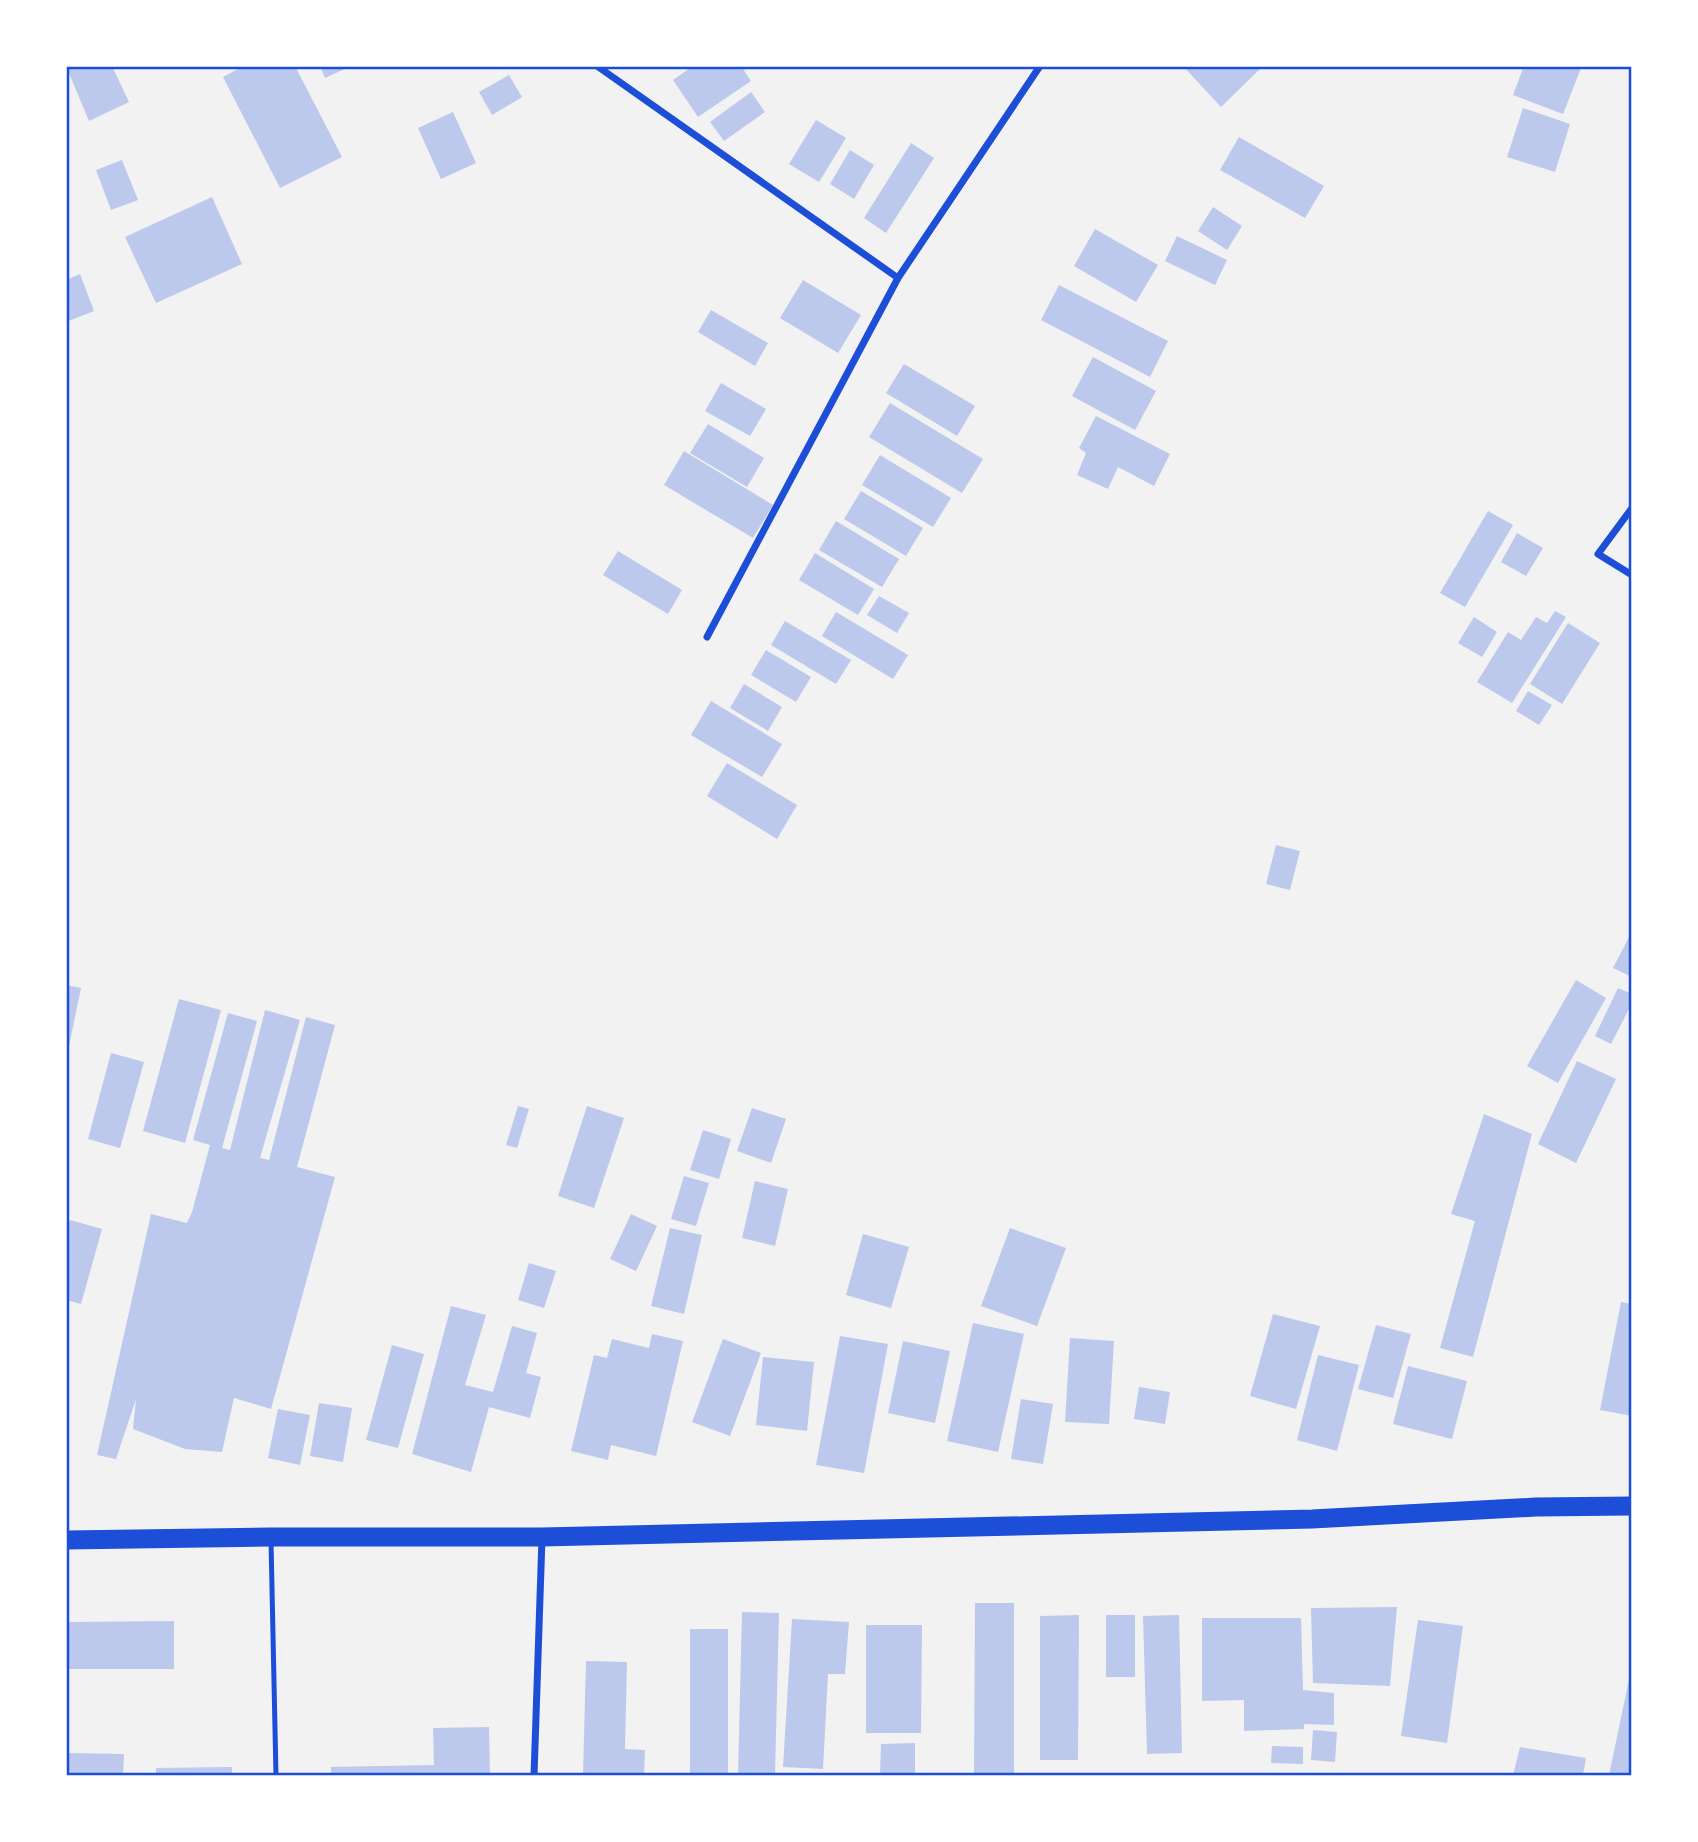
<svg xmlns="http://www.w3.org/2000/svg" width="1698" height="1842" viewBox="0 0 1698 1842" font-family="Overpass,sans-serif">
<style>
.building{fill:#bdc9ec}
.lines{fill:none;stroke-linecap:round;stroke-linejoin:round}
.service{stroke:#1d4ed8;stroke-width:5}
.minor{stroke:#1d4ed8;stroke-width:7}
.trunk{stroke:#1d4ed8;stroke-width:19}
.neatline{fill:none;stroke:#1d4ed8;stroke-width:2.5}
</style>
<rect width="100%" height="100%" fill="#f2f2f2"/>
<g class="building">
<path d="M66,66H112L129,102L89,121Z"/>
<path d="M244,66H295L342,157L280,188L223,77Z"/>
<path d="M320,66H351L325,78Z"/>
<path d="M693,66H741L751,81L698,117L673,80Z"/>
<path d="M1183,66H1263L1221,107Z"/>
<path d="M1524,66L1581,68L1563,114L1513,95Z"/>
<path d="M509,75L522,97L492,115L479,92Z"/>
<path d="M751,92L765,112L724,141L710,122Z"/>
<path d="M1523,108L1570,124L1555,172L1507,157Z"/>
<path d="M453,112L476,163L441,179L418,128Z"/>
<path d="M816,120L846,138L819,182L789,164Z"/>
<path d="M1239,137L1324,186L1305,218L1220,170Z"/>
<path d="M911,143L934,158L886,233L864,218Z"/>
<path d="M850,150L874,165L854,199L830,184Z"/>
<path d="M122,160L138,200L111,210L96,170Z"/>
<path d="M212,197L242,264L156,303L125,237Z"/>
<path d="M1213,207L1242,226L1227,250L1198,231Z"/>
<path d="M1095,229L1158,265L1136,302L1074,266Z"/>
<path d="M1177,236L1227,260L1215,285L1165,261Z"/>
<path d="M80,274L94,311L66,322V280Z"/>
<path d="M803,280L861,315L838,353L780,318Z"/>
<path d="M1059,285L1168,341L1150,377L1041,320Z"/>
<path d="M711,310L768,343L755,366L698,332Z"/>
<path d="M1093,357L1156,391L1135,430L1072,396Z"/>
<path d="M904,364L975,406L957,436L886,393Z"/>
<path d="M721,383L766,409L750,436L705,411Z"/>
<path d="M890,403L983,459L962,493L869,437Z"/>
<path d="M1096,416L1170,454L1154,486L1118,467L1108,489L1077,475L1086,453L1079,448Z"/>
<path d="M708,424L764,458L747,487L690,453Z"/>
<path d="M684,451L773,505L753,538L664,485Z"/>
<path d="M880,455L951,498L933,527L862,485Z"/>
<path d="M861,491L923,528L906,556L844,519Z"/>
<path d="M1488,511L1513,525L1465,607L1440,593Z"/>
<path d="M836,521L899,559L882,587L819,550Z"/>
<path d="M1517,533L1543,548L1526,576L1501,562Z"/>
<path d="M618,551L682,590L668,614L603,575Z"/>
<path d="M815,553L874,589L858,615L799,580Z"/>
<path d="M879,596L909,613L897,633L867,615Z"/>
<path d="M1555,611L1566,617L1512,703L1477,682L1508,632L1521,640L1536,617L1547,623Z"/>
<path d="M836,612L908,655L893,679L822,636Z"/>
<path d="M1474,617L1497,632L1482,657L1458,643Z"/>
<path d="M785,621L851,660L836,684L771,645Z"/>
<path d="M1568,623L1600,643L1562,704L1530,684Z"/>
<path d="M766,650L811,677L796,702L751,675Z"/>
<path d="M744,684L782,707L768,731L730,708Z"/>
<path d="M1528,691L1552,705L1539,725L1516,711Z"/>
<path d="M711,701L782,744L762,777L691,735Z"/>
<path d="M727,763L797,805L777,839L707,796Z"/>
<path d="M1276,845L1300,851L1290,890L1266,884Z"/>
<path d="M1629,937L1632,939V977L1613,968Z"/>
<path d="M1576,980L1606,998L1558,1083L1527,1066Z"/>
<path d="M66,985L81,988L68,1051H66Z"/>
<path d="M1618,988L1632,994V1003L1611,1044L1595,1036Z"/>
<path d="M179,999L221,1010L185,1143L143,1131Z"/>
<path d="M265,1010L300,1020L260,1158L269,1160L306,1017L335,1025L297,1167L335,1177L271,1409L234,1398L222,1452L185,1449L133,1429L136,1399L116,1459L97,1455L151,1214L187,1223L192,1212L210,1145L193,1140L228,1013L257,1021L222,1148L230,1150Z"/>
<path d="M111,1053L144,1062L120,1148L88,1139Z"/>
<path d="M1577,1061L1616,1079L1576,1163L1538,1144Z"/>
<path d="M518,1106L529,1109L517,1148L506,1145Z"/>
<path d="M587,1106L624,1118L594,1208L558,1196Z"/>
<path d="M752,1108L786,1119L771,1163L737,1151Z"/>
<path d="M1484,1114L1532,1134L1473,1357L1440,1348L1475,1221L1451,1214Z"/>
<path d="M703,1130L731,1139L719,1179L690,1170Z"/>
<path d="M684,1176L709,1183L696,1226L671,1219Z"/>
<path d="M755,1181L788,1189L775,1246L742,1238Z"/>
<path d="M631,1214L657,1226L636,1271L610,1259Z"/>
<path d="M70,1220L102,1229L81,1304L66,1300V1231Z"/>
<path d="M670,1228L702,1235L684,1314L651,1306Z"/>
<path d="M1010,1228L1066,1248L1037,1326L981,1306Z"/>
<path d="M863,1234L909,1247L891,1308L846,1295Z"/>
<path d="M529,1263L556,1271L544,1308L518,1300Z"/>
<path d="M1621,1302L1632,1304V1416L1600,1410Z"/>
<path d="M451,1306L486,1315L465,1385L493,1392L512,1326L537,1333L526,1373L541,1377L530,1418L489,1407L471,1472L412,1454Z"/>
<path d="M1273,1314L1320,1326L1296,1409L1250,1396Z"/>
<path d="M973,1323L1024,1334L998,1452L947,1441Z"/>
<path d="M1376,1325L1411,1334L1393,1398L1358,1389Z"/>
<path d="M652,1334L683,1341L656,1456L611,1445L608,1460L571,1451L594,1355L607,1358L612,1339L649,1348Z"/>
<path d="M840,1336L888,1344L864,1473L816,1465Z"/>
<path d="M1070,1338L1114,1341L1109,1424L1065,1422Z"/>
<path d="M723,1339L761,1353L730,1436L692,1422Z"/>
<path d="M903,1341L950,1351L935,1423L888,1413Z"/>
<path d="M392,1345L424,1354L398,1448L366,1440Z"/>
<path d="M1318,1355L1359,1365L1337,1451L1297,1440Z"/>
<path d="M763,1357L814,1362L807,1431L756,1425Z"/>
<path d="M1408,1366L1467,1381L1452,1439L1393,1424Z"/>
<path d="M1139,1387L1170,1392L1165,1424L1134,1419Z"/>
<path d="M1021,1399L1053,1404L1043,1464L1011,1459Z"/>
<path d="M319,1403L352,1408L343,1462L310,1456Z"/>
<path d="M278,1409L310,1415L300,1465L268,1458Z"/>
<path d="M975,1603H1014V1775H974Z"/>
<path d="M1397,1607L1390,1686L1313,1683L1311,1608Z"/>
<path d="M742,1612L779,1613L775,1775H738Z"/>
<path d="M1079,1615L1078,1760H1040V1616Z"/>
<rect x="1106" y="1615" width="29" height="62"/>
<path d="M1179,1615L1182,1753L1147,1754L1143,1616Z"/>
<path d="M1202,1618H1301L1303,1690L1334,1693V1725L1304,1724V1729L1244,1731V1700L1202,1701Z"/>
<path d="M792,1619L849,1622L845,1674H828L823,1769L783,1767Z"/>
<path d="M1418,1620L1463,1626L1447,1743L1401,1736Z"/>
<path d="M174,1621V1669H66V1622Z"/>
<path d="M866,1625H922L921,1733H866Z"/>
<rect x="690" y="1629" width="38" height="146"/>
<path d="M586,1661L627,1662L625,1749L645,1750L644,1775H583Z"/>
<path d="M1630,1675L1632,1775H1609Z"/>
<path d="M489,1727L490,1775H331V1767L434,1765L433,1728Z"/>
<path d="M1313,1730L1337,1732L1335,1762L1311,1760Z"/>
<path d="M915,1743V1775H880L881,1744Z"/>
<path d="M1272,1746L1303,1747V1764L1271,1763Z"/>
<path d="M1520,1747L1586,1758L1583,1775H1513Z"/>
<path d="M67,1753L124,1754L123,1775H66Z"/>
<path d="M232,1767V1775H156V1768Z"/>
</g>
<g class="lines">
<path class="service" d="M271,1541L276,1776"/>
<g class="minor">
<path d="M597,66L898,278"/>
<path d="M1632,508L1598,554L1632,575"/>
<path d="M707,637L898,278L1040,66"/>
<path d="M534,1776L542,1538"/>
</g>
<path class="trunk" d="M66,1540L271,1537H542L1312,1519L1536,1507L1632,1506"/>
</g>
<rect width="1698" height="1842" fill="none" stroke="#ffffff" stroke-width="136"/>
<rect x="68" y="68" width="1562" height="1706" class="neatline"/>
</svg>
